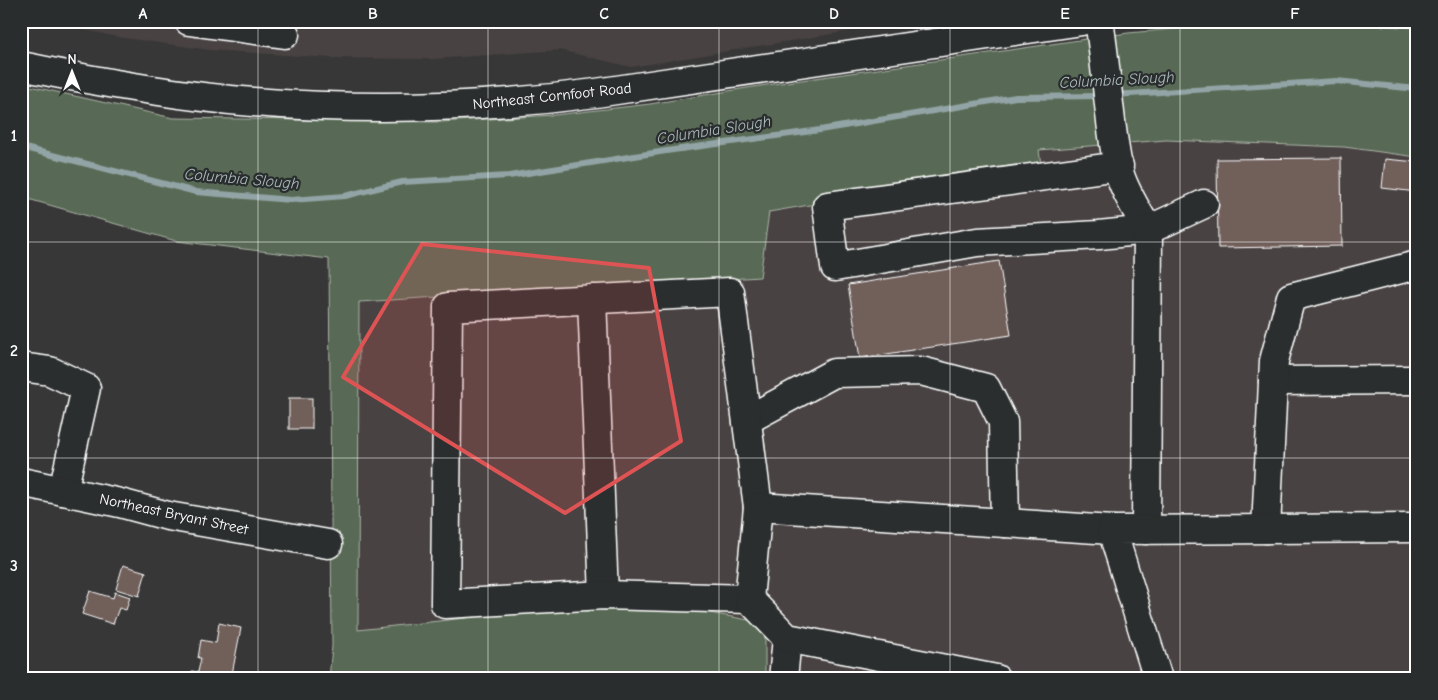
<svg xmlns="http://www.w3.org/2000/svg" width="1438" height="700" viewBox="0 0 1438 700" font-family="'Comic Neue',sans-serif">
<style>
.built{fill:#494342}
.green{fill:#586a54;stroke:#acb4aa}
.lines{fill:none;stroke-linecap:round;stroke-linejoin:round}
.stream{stroke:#92a4a6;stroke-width:6}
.building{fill:#715f5a;stroke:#fff}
.minor-casing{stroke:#fff;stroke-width:31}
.minor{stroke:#2a2d2e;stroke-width:28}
.marked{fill:#de5353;fill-opacity:0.2;stroke:#de5353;stroke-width:4;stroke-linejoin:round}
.grid{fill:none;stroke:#fff;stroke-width:1;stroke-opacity:0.55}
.labels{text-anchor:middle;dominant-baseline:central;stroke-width:4.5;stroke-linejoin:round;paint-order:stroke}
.street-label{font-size:15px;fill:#fff;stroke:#2a2d2e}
.water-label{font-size:16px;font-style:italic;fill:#adbbbc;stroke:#2a2d2e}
.neatline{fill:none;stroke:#fff;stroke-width:2}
.grid-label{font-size:16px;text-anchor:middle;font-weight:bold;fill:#fff}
</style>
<rect width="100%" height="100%" fill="#383737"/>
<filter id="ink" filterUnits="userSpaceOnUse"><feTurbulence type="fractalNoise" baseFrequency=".02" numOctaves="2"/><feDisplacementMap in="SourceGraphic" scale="10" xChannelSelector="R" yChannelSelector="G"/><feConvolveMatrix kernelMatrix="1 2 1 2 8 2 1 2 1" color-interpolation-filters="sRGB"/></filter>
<g filter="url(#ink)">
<g class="built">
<path d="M45,21H910L631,67L560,50L433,59L332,58L210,50L118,37Z"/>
<path d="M1166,140L1344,147L1417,157V679H765V623L358,630L359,302L760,277L769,212L1040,165L1039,150Z"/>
</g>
<path class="green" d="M1244,23H1338L1417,28V157L1344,147L1166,140L1039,150L1041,165L769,212L760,277L359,302L358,630L600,603L677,607L765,623V679H329L332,646L329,259L176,241L21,197V84L173,118L440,122L554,115L650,104L753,87L1128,33Z"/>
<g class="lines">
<g class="stream">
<path d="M1113,95L1336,81L1417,89"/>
<path d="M21,147L196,192L291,200L345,196L402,182L509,176L666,151L820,130L1016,97L1101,96"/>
</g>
</g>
<g class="building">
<path d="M1341,158L1342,246L1218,248L1217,159Z"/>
<path d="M1385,159L1417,162V192L1382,188Z"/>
<path d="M999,261L1011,335L860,358L848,285Z"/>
<rect x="289" y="398" width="23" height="31"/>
<path d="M123,565L146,572L139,596L116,589Z"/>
<path d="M90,591L113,598L115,592L130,597L126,610L119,608L113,624L82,614Z"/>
<path d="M219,623L241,628L231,679H196L190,677L192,671L198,672L201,658H198L201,640L216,643Z"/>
</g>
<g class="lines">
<g class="minor-casing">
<g id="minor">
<path d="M189,21L285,34"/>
<path d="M1099,21C1105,57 1107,93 1112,129C1114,144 1116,160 1120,175C1126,194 1138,212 1148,230L1099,235L977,242L835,267L827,206L1119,166"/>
<path d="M21,66C98,82 175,96 253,102C368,111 482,108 596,93L1082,21"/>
<path d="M592,299L604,595"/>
<path d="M21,367L50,371L86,388L63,491"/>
<path d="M1273,381L1417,380"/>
<path d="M747,420L834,373L921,371L986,388L1003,422L1005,523"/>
<path d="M21,482L120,503L168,516L328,544"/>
<path d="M1266,529L1274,361L1291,297L1417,265"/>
<path d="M1146,530L1148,230L1204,204"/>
<path d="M749,599L604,595L445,604L448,307L730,292L758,507"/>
<path d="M783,679L787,638"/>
<path d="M996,679L787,638L749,599L758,507L1112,530"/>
<path d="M1158,679L1112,530L1417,528"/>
</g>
</g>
<use href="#minor" class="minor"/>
</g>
</g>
<path class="marked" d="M422,244L649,268L681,441L565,513L343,377Z"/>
<path class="grid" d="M258,21V679M488,21V679M719,21V679M950,21V679M1180,21V679M21,242H1417M21,458H1417"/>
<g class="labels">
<g class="street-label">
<text transform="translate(552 96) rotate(-6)">Northeast Cornfoot Road</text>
<text transform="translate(174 514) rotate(12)">Northeast Bryant Street</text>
</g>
<g class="water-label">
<text transform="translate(1117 80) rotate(-3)">Columbia Slough</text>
<text transform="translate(714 130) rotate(-9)">Columbia Slough</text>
<text transform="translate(242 179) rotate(5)">Columbia Slough</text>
</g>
</g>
<rect width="1438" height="700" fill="none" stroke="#2a2d2e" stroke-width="55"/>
<g transform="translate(72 72)" stroke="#2a2d2e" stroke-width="4" paint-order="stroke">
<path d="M0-4L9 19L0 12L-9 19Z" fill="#ffffff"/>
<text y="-8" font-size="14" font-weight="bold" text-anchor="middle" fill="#ffffff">N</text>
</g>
<rect x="28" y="28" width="1382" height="644" class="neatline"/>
<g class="grid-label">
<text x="143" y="19">A</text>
<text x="373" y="19">B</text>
<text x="604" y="19">C</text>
<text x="834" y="19">D</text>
<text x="1065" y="19">E</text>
<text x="1295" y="19">F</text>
<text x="14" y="141">1</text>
<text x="14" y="356">2</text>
<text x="14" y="571">3</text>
</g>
</svg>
